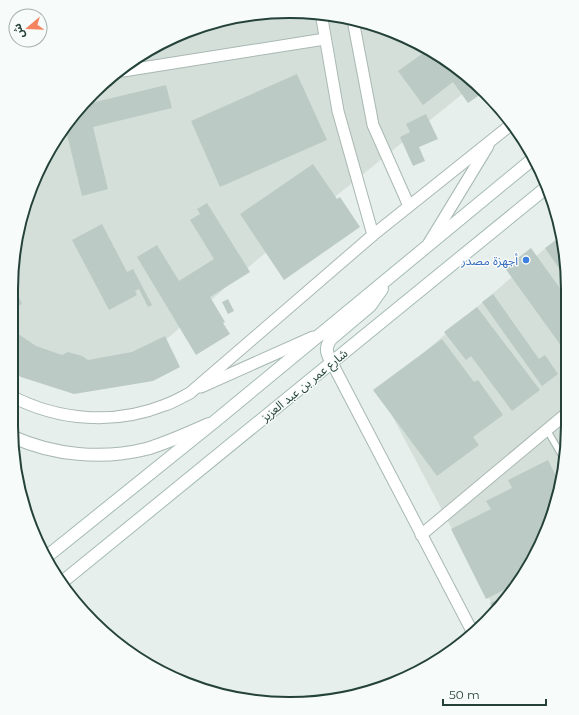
<svg xmlns="http://www.w3.org/2000/svg" width="579" height="715" viewBox="0 0 579 715" font-family="Montserrat,'Noto Sans Arabic',sans-serif">
<style>
.built{fill:#d4dfda}
.building{fill:#bbcac4}
.lines{fill:none;stroke-linecap:round;stroke-linejoin:round}
.service-casing{stroke:#a8b8b2;stroke-width:8}
.minor-casing{stroke:#a8b8b2;stroke-width:13}
.tertiary-casing{stroke:#a8b8b2;stroke-width:14}
.secondary-casing{stroke:#a4bbb3;stroke-width:14}
.service{stroke:#fff;stroke-width:5.5}
.minor{stroke:#fff;stroke-width:11}
.tertiary{stroke:#fff;stroke-width:12}
.secondary{stroke:#fff;stroke-width:12}
.shop-dot{fill:#3f7fe0;stroke:#f7fbf9;stroke-width:1.5}
.labels{text-anchor:middle;dominant-baseline:central;stroke-width:3;stroke-linejoin:round;paint-order:stroke}
.shop-label{font-size:12px;fill:#366cbe;stroke:#f7fbf9;text-anchor:end}
.street-label{font-size:12px;fill:#24423a;stroke:#f7fbf9}
.rim{fill:none;stroke:#24423a;stroke-width:2}
</style>
<rect width="100%" height="100%" fill="#e6efeb"/>
<g class="built">
<path d="M272,12L326,13L379,26L429,48L476,83L258,259L151,353L130,370L11,356L12,271L32,183L58,135L92,93L167,40L218,20Z"/>
<path d="M561,235L567,272V443L559,497L539,549L510,595L495,610L379,391Z"/>
</g>
<g class="building">
<path d="M429,49L473,80L484,92L468,103L453,82L423,105L398,71Z"/>
<path d="M297,74L327,140L220,187L191,121Z"/>
<path d="M166,85L172,108L93,127L108,189L82,196L65,126L83,105Z"/>
<path d="M426,114L438,139L419,147L425,161L413,166L400,137L410,132L406,124Z"/>
<path d="M313,164L337,199L340,197L360,227L284,280L240,214Z"/>
<path d="M207,203L250,272L210,297L225,322L223,323L230,334L196,355L137,257L157,245L179,281L214,259L190,220L200,214L197,209Z"/>
<path d="M102,224L127,272L133,269L152,305L148,307L139,289L135,291L137,295L109,310L72,240Z"/>
<path d="M562,236L567,272V280L545,248Z"/>
<path d="M531,248L567,298V354L505,268Z"/>
<path d="M14,287L22,304L11,309L12,288Z"/>
<path d="M493,294L539,359L545,355L558,374L542,386L482,302Z"/>
<path d="M228,299L234,311L228,314L222,302Z"/>
<path d="M477,307L540,390L512,411L471,356L466,360L444,332Z"/>
<path d="M11,329L36,346L62,355L68,352L82,356L88,360L132,352L165,336L180,367L153,381L74,394L21,377L11,370Z"/>
<path d="M442,339L474,382L478,380L503,415L473,437L479,445L437,476L373,390Z"/>
<path d="M548,460L561,486L558,499L539,549L518,583L486,599L451,529L491,509L486,501L512,488L508,480Z"/>
<path d="M512,593L494,611L490,603Z"/>
</g>
<g class="lines">
<g class="service-casing">
<path id="service" d="M547,430L565,461"/>
</g>
<g class="minor-casing">
<g id="minor">
<path d="M321,13L338,111L373,235"/>
<path d="M353,20L373,125L409,206"/>
<path d="M123,71L325,39"/>
<path d="M429,243L488,146"/>
<path d="M332,363L473,633"/>
<path d="M201,387L313,337"/>
<path d="M11,396C59,421 115,425 165,405C174,402 182,397 190,393L373,235L513,123"/>
<path d="M421,535L567,413"/>
</g>
</g>
<g class="tertiary-casing">
<path id="tertiary" d="M13,437C53,455 102,460 146,449C167,443 188,433 209,424"/>
</g>
<g class="secondary-casing">
<g id="secondary">
<path d="M332,363C327,354 324,348 331,339L370,306L382,289"/>
<path d="M45,558L214,422L534,158"/>
<path d="M61,583L547,187"/>
</g>
</g>
<use href="#service" class="service"/>
<use href="#minor" class="minor"/>
<use href="#tertiary" class="tertiary"/>
<use href="#secondary" class="secondary"/>
</g>
<circle class="shop-dot" cx="526" cy="260" r="4"/>
<g class="labels">
<g class="shop-label">
<text x="518" y="260">أجهزة مصدر</text>
</g>
<g class="street-label">
<text transform="translate(304 385) rotate(-39)">شارع عمر بن عبد العزيز</text>
</g>
</g>
<path d="M0 0H579V715H0ZM289 18H290A271 271 0 0 1 561 289V426A271 271 0 0 1 290 697H289A271 271 0 0 1 18 426V289A271 271 0 0 1 289 18Z" fill="#f7fbf9" fill-rule="evenodd"/>
<path class="rim" d="M289 18H290A271 271 0 0 1 561 289V426A271 271 0 0 1 290 697H289A271 271 0 0 1 18 426V289A271 271 0 0 1 289 18Z"/>
<g transform="translate(28 28) rotate(251)"><circle r="19" fill="#f7fbf9" stroke="#a3b1ad"/>
<path d="M0-3L7 15L0 10L-7 15Z" fill="#f4845f"/>
<text y="-6" font-size="11" font-weight="bold" text-anchor="middle" fill="#24423a">ش</text>
</g>
<path d="M443 699v6h103v-6" fill="none" stroke="#24423a" stroke-width="2"/>
<text x="449" y="699" font-size="12" fill="#24423a" stroke="#f7fbf9" stroke-width="3" paint-order="stroke">50 m</text>
</svg>
